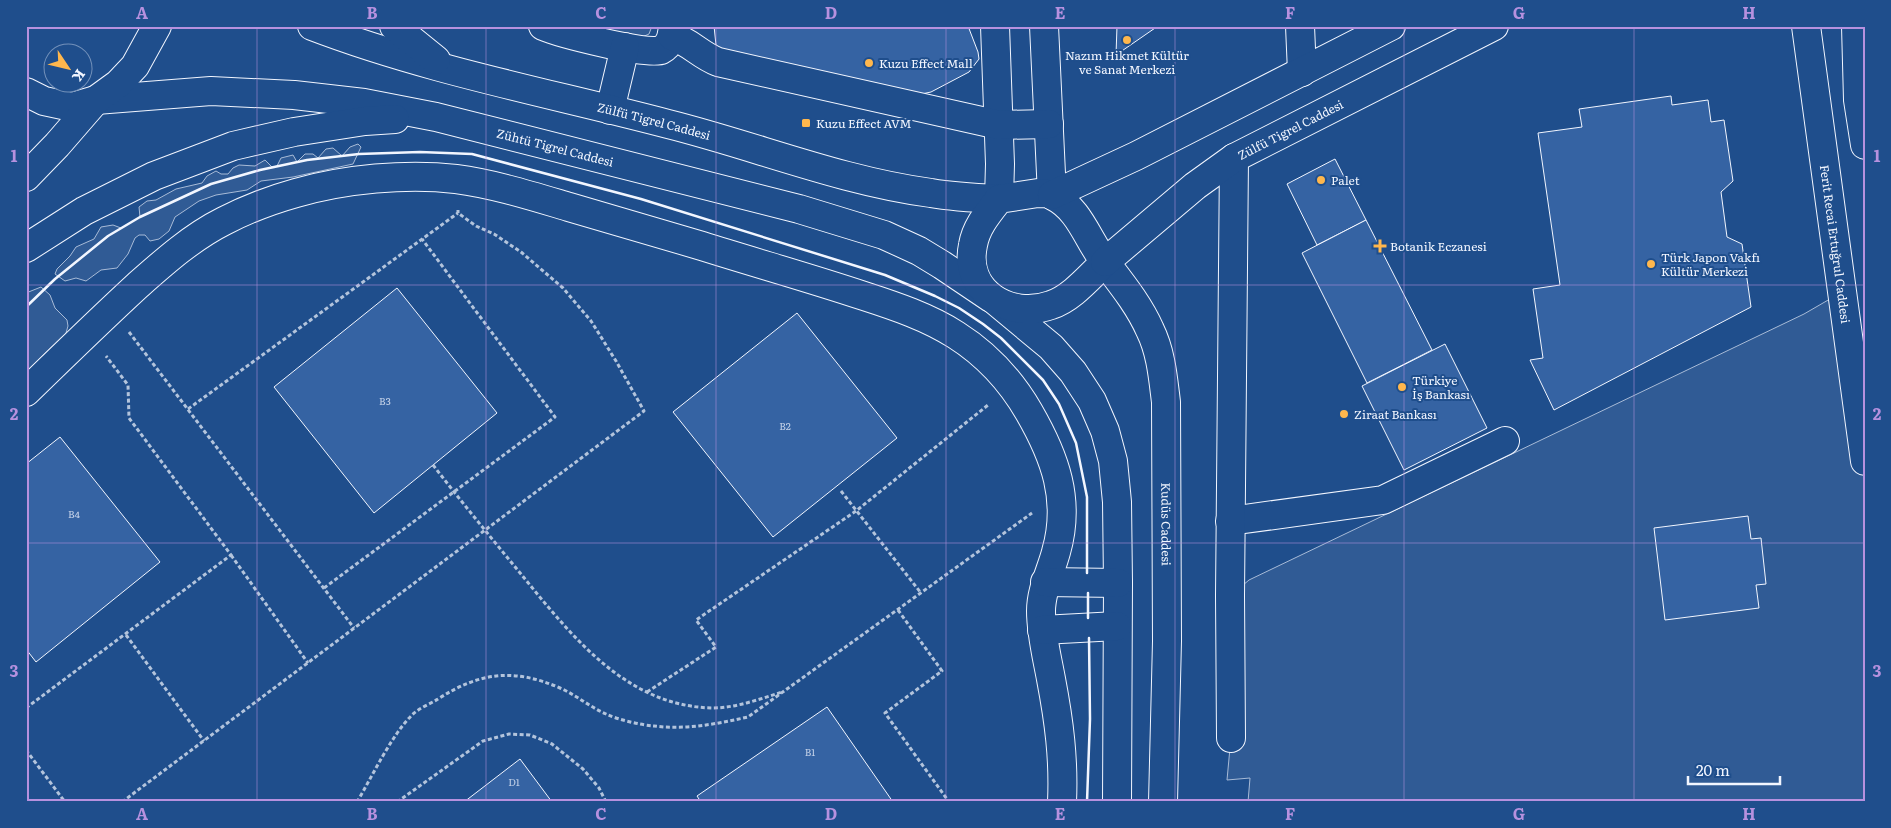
<svg xmlns="http://www.w3.org/2000/svg" width="1891" height="828" viewBox="0 0 1891 828" font-family="Literata,serif">
<style>
.built{fill:#305b95;stroke:#a8bbd7}
.building{fill:#3563a3;stroke:#f2f6ff}
.lines{fill:none;stroke-linecap:round;stroke-linejoin:round}
.minor-casing{stroke:#f2f6ff;stroke-width:30}
.major-casing{stroke:#f2f6ff;stroke-width:30}
.path{stroke:#b3c4dc;stroke-width:3;stroke-dasharray:4 2.5;stroke-linecap:butt}
.minor{stroke:#1f4e8c;stroke-width:28}
.major{stroke:#1f4e8c;stroke-width:28}
.wall{stroke:#f2f6ff;stroke-width:2.5}
.grid{fill:none;stroke:#b691df;stroke-width:1;stroke-opacity:0.55}
.poi-dot{fill:#ffb74d;stroke:#1f4e8c;stroke-width:2}
.labels{text-anchor:middle;dominant-baseline:central;stroke-width:4;stroke-linejoin:round;paint-order:stroke}
.number-label{font-size:10px;fill:#c3d1e8}
.poi-label{font-size:12px;fill:#f2f6ff;stroke:#1f4e8c;text-anchor:start}
.street-label{font-size:12px;fill:#f2f6ff;stroke:#1f4e8c}
.neatline{fill:none;stroke:#b691df;stroke-width:2}
.grid-label{font-size:16px;text-anchor:middle;font-weight:bold;fill:#b691df}
</style>
<rect width="100%" height="100%" fill="#1f4e8c"/>
<g class="built">
<path d="M589,26H652L649,34L640,38Z"/>
<path d="M358,144L361,147L353,164L293,177L261,181L247,190L216,195L199,201L175,217L169,231L159,239L150,241L145,235H139L135,238L128,254L117,268L101,270L86,281L76,278L65,281L55,274L57,269L70,256L76,247L94,239L101,227L113,225L121,228L140,217L139,207L147,201L156,200L176,189L202,183L207,176L216,171L221,174H228L233,168L239,165L255,166L265,160L272,167L277,166L281,158L293,155L297,162L305,154H313L318,158L326,149L333,148L342,156L350,147Z"/>
<path d="M41,287L50,295L55,308L67,320L68,326L66,333L26,372V293Z"/>
<path d="M1842,292L1865,461V802H1248L1250,778L1227,780L1231,737L1230,596L1249,580L1804,314Z"/>
</g>
<g class="building">
<path d="M714,26H968L978,52L979,59L969,72L931,92L917,95L721,52L716,45Z"/>
<path d="M1117,26H1158L1116,55Z"/>
<path d="M1671,96L1672,105L1708,100L1711,122L1724,120L1733,181L1721,192L1727,237L1742,244L1751,307L1554,410L1530,360L1543,358L1533,289L1560,285L1538,133L1582,127L1579,109Z"/>
<path d="M1335,159L1366,220L1317,245L1287,184Z"/>
<path d="M1366,220L1432,350L1367,383L1302,253Z"/>
<path d="M397,288L497,413L374,513L274,387Z"/>
<path d="M797,313L897,438L773,537L673,412Z"/>
<path d="M1445,344L1487,428L1404,470L1362,386Z"/>
<path d="M60,437L160,562L36,662L26,649V464Z"/>
<path d="M1748,516L1751,539L1761,538L1766,584L1756,585L1759,608L1665,620L1654,528Z"/>
<path d="M827,707L893,802H701L697,796Z"/>
<path d="M520,759L552,802H464Z"/>
</g>
<g class="lines">
<g class="minor-casing">
<g id="minor">
<path d="M543,26C559,33 649,56 661,50C671,45 672,35 673,26"/>
<path d="M995,26L1000,164L999,199"/>
<path d="M1044,26L1052,195"/>
<path d="M1300,26L1302,72"/>
<path id="s1" d="M1806,26L1865,461"/>
<path d="M1856,26L1858,100L1865,145"/>
<path d="M672,36C690,42 700,55 718,62L999,125L1049,124"/>
<path d="M610,110L625,47"/>
<path id="s2" d="M1105,262C1121,283 1139,305 1150,330C1161,352 1163,378 1166,402L1167,641L1163,802"/>
<path d="M992,298L1051,347L1073,372L1092,401L1105,431L1113,461L1117,502L1118,583L1117,802"/>
<path d="M26,392C63,356 100,320 138,285C164,262 192,237 224,221C247,209 271,200 296,193C344,179 407,173 456,179C494,184 532,196 569,207C613,220 657,233 702,246C756,263 810,278 864,296C895,306 928,317 956,335C986,354 1011,381 1029,412C1055,457 1071,500 1056,552C1051,571 1041,590 1041,611C1041,634 1047,657 1051,679C1059,721 1064,759 1062,802"/>
<path d="M1230,521L1383,500L1505,441"/>
<path d="M1045,582L1118,583"/>
<path d="M1042,630L1117,626"/>
<path d="M1231,738L1230,596L1234,158"/>
</g>
</g>
<g class="major-casing">
<g id="major">
<path id="s3" d="M312,26C427,70 550,93 668,124C756,146 841,181 931,193C953,197 976,198 999,199"/>
<path d="M394,26L436,60"/>
<path id="s4" d="M26,92L44,101L72,107L96,100L211,91L294,95L364,103L436,117L799,209L884,235L919,251L942,265L991,298"/>
<path d="M26,177L57,145L96,100L118,84L135,66L157,26"/>
<path d="M1038,193C1043,193 1049,193 1053,196C1080,209 1088,241 1105,262C1089,277 1072,298 1051,305C1010,320 963,292 973,245C976,227 988,213 999,199Z"/>
<path d="M1052,195L1136,156L1391,26"/>
<path d="M26,248L84,211L154,176L233,146L294,132L365,121L395,119"/>
<path id="s5" d="M1105,262L1195,186L1234,158L1494,26"/>
</g>
</g>
<g class="path">
<path d="M129,332L354,628"/>
<path d="M188,409L458,213"/>
<path d="M433,465C460,500 488,534 516,568C568,631 623,706 712,708C736,708 760,699 782,692"/>
<path d="M841,491L921,593"/>
<path d="M231,555L308,663"/>
<path d="M324,588L555,417L422,239"/>
<path d="M898,610L942,671L885,713L949,802"/>
<path d="M126,635L204,741"/>
<path d="M647,692L716,647L696,620L856,511L988,405"/>
<path d="M26,708L231,555L129,418L128,385L106,356"/>
<path d="M26,750L65,802"/>
<path d="M122,802L644,411L616,361L591,321L563,288L521,252L494,234L476,226L458,213V210"/>
<path d="M357,802C373,775 391,736 412,715C419,708 430,704 438,699C480,672 514,668 560,688C576,695 590,707 606,714C619,720 641,725 654,726C686,730 716,724 748,717L1032,513"/>
<path d="M397,802L483,741L509,734L530,735L552,744L583,769L599,788L606,802"/>
</g>
<use href="#minor" class="minor"/>
<use href="#major" class="major"/>
<g class="wall">
<path d="M26,307L55,279L108,236L140,217L211,184L260,170L307,160L359,154L420,152L472,154L641,199L885,275L935,296L959,308L983,324L1001,338L1043,380L1059,404L1076,443L1087,497V573"/>
<path d="M1088,593V618"/>
<path d="M1087,802L1090,719L1089,638"/>
</g>
</g>
<path class="grid" d="M257,26V802M486,26V802M716,26V802M946,26V802M1175,26V802M1404,26V802M1634,26V802M26,285H1865M26,543H1865"/>
<g class="poi-dot">
<circle cx="1127" cy="40" r="5"/>
<circle cx="869" cy="63" r="5"/>
<rect x="801" y="118" width="10" height="10" rx="2.5"/>
<circle cx="1321" cy="180" r="5"/>
<path d="M1377.5 238.5h5v5h5v5h-5v5h-5v-5h-5v-5h5z"/>
<circle cx="1651" cy="264" r="5"/>
<circle cx="1402" cy="387" r="5"/>
<circle cx="1344" cy="414" r="5"/>
</g>
<g class="labels">
<g class="number-label">
<text x="385" y="400">B3</text>
<text x="785" y="425">B2</text>
<text x="74" y="513">B4</text>
<text x="810" y="751">B1</text>
<text x="514" y="781">D1</text>
</g>
<g class="poi-label">
<text x="1127" y="55" text-anchor="middle">Nazım Hikmet Kültür<tspan x="1127" dy="14">ve Sanat Merkezi</tspan></text>
<text x="879" y="63">Kuzu Effect Mall</text>
<text x="816" y="123">Kuzu Effect AVM</text>
<text x="1331" y="180">Palet</text>
<text x="1390" y="246">Botanik Eczanesi</text>
<text x="1661" y="257">Türk Japon Vakfı<tspan x="1661" dy="14">Kültür Merkezi</tspan></text>
<text x="1412" y="380">Türkiye<tspan x="1412" dy="14">İş Bankası</tspan></text>
<text x="1354" y="414">Ziraat Bankası</text>
</g>
<g class="street-label">
<text stroke="none"><textPath href="#s3" startOffset="355">Zülfü Tigrel Caddesi</textPath></text>
<text stroke="none"><textPath href="#s5" startOffset="229">Zülfü Tigrel Caddesi</textPath></text>
<text stroke="none"><textPath href="#s4" startOffset="539">Zühtü Tigrel Caddesi</textPath></text>
<text stroke="none"><textPath href="#s1" startOffset="220">Ferit Recai Ertuğrul Caddesi</textPath></text>
<text stroke="none"><textPath href="#s2" startOffset="278">Kudüs Caddesi</textPath></text>
</g>
</g>
<rect width="1891" height="828" fill="none" stroke="#1f4e8c" stroke-width="55"/>
<g transform="translate(68 68) rotate(125)"><circle r="24" fill="#1f4e8c" stroke="#7391ba"/>
<path d="M0-4L9 19L0 12L-9 19Z" fill="#ffb74d"/>
<text y="-8" font-size="14" font-weight="bold" text-anchor="middle" fill="#f2f6ff">K</text>
</g>
<path d="M1688 776v8h92v-8" fill="none" stroke="#f2f6ff" stroke-width="2.5"/>
<text x="1696" y="776" font-size="15" fill="#f2f6ff" stroke="#1f4e8c" stroke-width="4" paint-order="stroke">20 m</text>
<rect x="28" y="28" width="1836" height="772" class="neatline"/>
<g class="grid-label">
<text x="142" y="19">A</text>
<text x="372" y="19">B</text>
<text x="601" y="19">C</text>
<text x="831" y="19">D</text>
<text x="1060" y="19">E</text>
<text x="1290" y="19">F</text>
<text x="1519" y="19">G</text>
<text x="1749" y="19">H</text>
<text x="14" y="162">1</text>
<text x="1877" y="162">1</text>
<text x="14" y="420">2</text>
<text x="1877" y="420">2</text>
<text x="14" y="677">3</text>
<text x="1877" y="677">3</text>
<text x="142" y="820">A</text>
<text x="372" y="820">B</text>
<text x="601" y="820">C</text>
<text x="831" y="820">D</text>
<text x="1060" y="820">E</text>
<text x="1290" y="820">F</text>
<text x="1519" y="820">G</text>
<text x="1749" y="820">H</text>
</g>
</svg>
